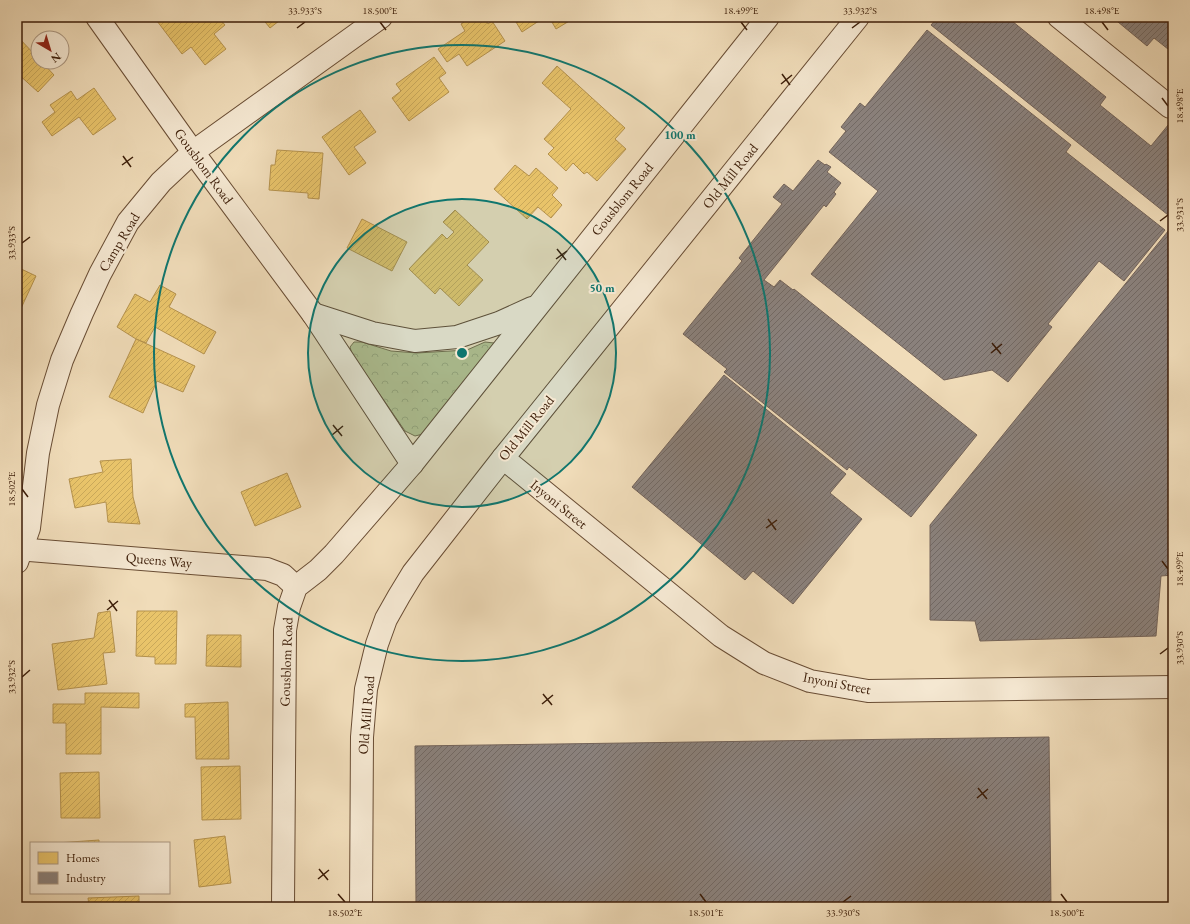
<svg xmlns="http://www.w3.org/2000/svg" width="1190" height="924" viewBox="0 0 1190 924" font-family="'EB Garamond',serif">
<style>
.park{fill:url(#park-crowns);stroke:#7c6e4a}
.homes{fill:url(#homes-hatch);stroke:#b5924d}
.industry{fill:url(#industry-hatch);stroke:#736359}
.lines{fill:none;stroke-linecap:round;stroke-linejoin:round}
.minor-casing{stroke:#694d34;stroke-width:24}
.minor{stroke:#f5e8d2;stroke-width:22}
.ticks{fill:none;stroke:#3c1d08;stroke-width:1.5}
.ring{fill:none;stroke:#0f766e;stroke-width:2}
.labels{text-anchor:middle;dominant-baseline:central;stroke-width:4;stroke-linejoin:round;paint-order:stroke}
.street-label{font-size:14px;fill:#3c1d08;stroke:#f5e8d2}
.centre{fill:#0f766e;stroke:#f5e8d2;stroke-width:2}
.ring-label{font-size:12px;text-anchor:middle;font-weight:bold;fill:#0f766e;stroke:#f5e8d2;stroke-width:4;stroke-linejoin:round;paint-order:stroke}
.neatline{fill:none;stroke:#3c1d08;stroke-width:1.5}
.ticks-label{font-size:10px;text-anchor:middle;fill:#3c1d08}
</style>
<defs>
<pattern id="park-crowns" width="20" height="18" patternUnits="userSpaceOnUse"><rect width="20" height="18" fill="#bcbf8d"/><path d="M2 6a3 3 0 1 1 6 0M12 15a3 3 0 1 1 6 0" fill="none" stroke="#a2a478"/></pattern>
<pattern id="homes-hatch" width="6" height="6" patternUnits="userSpaceOnUse"><rect width="6" height="6" fill="#e9c46a"/><path d="M-1 1l2-2M0 6l6-6M5 7l2-2" fill="none" stroke="#c9a85a"/></pattern>
<pattern id="industry-hatch" width="6" height="6" patternUnits="userSpaceOnUse"><rect width="6" height="6" fill="#8a817c"/><path d="M-1 1l2-2M0 6l6-6M5 7l2-2" fill="none" stroke="#726964"/></pattern>
</defs>
<rect width="100%" height="100%" fill="#f0dcb9"/>
<filter id="stains"><feTurbulence type="fractalNoise" baseFrequency=".005" numOctaves="4"/><feColorMatrix values="0 0 0 0 .2 0 0 0 0 .09 0 0 0 0 .02 0 0 0 .5 -.17"/></filter>
<radialGradient id="worn" r=".72"><stop offset=".6" stop-color="#630" stop-opacity="0"/><stop offset="1" stop-color="#630" stop-opacity=".3"/></radialGradient>
<path class="park" d="M354,342H362L391,351L417,353L467,350L485,342L494,343V350L423,434L415,436L405,431L352,354L350,347Z"/>
<g class="homes">
<path d="M154,17H218L225,25L214,34L226,49L205,65L191,47L182,54Z"/>
<path d="M261,17H284L270,28Z"/>
<path d="M471,17H484L488,24L492,21L505,41L467,66L459,54L447,62L438,49L465,31L461,24Z"/>
<path d="M513,17H545L522,32Z"/>
<path d="M549,17H576L556,29Z"/>
<path d="M17,36L38,58V62H42L54,75L38,92L17,73Z"/>
<path d="M434,57L446,73L439,78L449,92L409,121L392,98L401,91L396,84Z"/>
<path d="M557,66L625,128L615,139L626,149L597,181L587,172L584,174L573,163L566,171L548,154L554,148L544,139L571,109L542,83Z"/>
<path d="M94,88L116,119L93,135L79,117L52,136L42,122L55,112L50,105L71,91L77,100Z"/>
<path d="M360,110L376,132L354,147L366,163L349,175L322,137Z"/>
<path d="M277,150L323,153L319,199L308,198V193L269,190L271,165H275Z"/>
<path d="M515,165L529,176L536,168L558,188L552,195L562,205L551,218L538,207L527,219L494,189Z"/>
<path d="M455,210L489,242L467,265L483,280L459,306L440,288L435,294L409,269L442,234L447,239L454,232L443,222Z"/>
<path d="M362,219L407,242L392,271L347,248Z"/>
<path d="M17,267L36,276L17,317Z"/>
<path d="M160,285L176,294L169,307L216,332L204,354L155,327L146,343L136,339L117,327L135,294L150,302Z"/>
<path d="M136,339L195,366L183,392L157,381L143,413L109,397Z"/>
<path d="M131,459L133,497L140,524L108,522L106,502L75,508L69,479L103,472L100,461Z"/>
<path d="M287,473L301,507L255,526L241,492Z"/>
<path d="M110,611L115,652L103,653L107,684L58,690L52,644L94,638L98,613Z"/>
<path d="M137,611H177L176,664H155V657L136,656Z"/>
<path d="M207,635H241V667L206,666Z"/>
<path d="M85,693H139V708L101,707V754H66V723H53V704H85Z"/>
<path d="M228,702L229,759H196L195,717H185V704Z"/>
<path d="M240,766L241,819L202,820L201,767Z"/>
<path d="M99,772L100,818H61L60,773Z"/>
<path d="M225,836L231,883L199,887L194,840Z"/>
<path d="M99,840V843H57Z"/>
<path d="M139,896V907H69L89,906L88,898Z"/>
<path d="M157,904L246,905V907H157Z"/>
</g>
<g class="industry">
<path d="M938,17H1007L1106,97L1100,105L1151,146L1173,119V219L931,25Z"/>
<path d="M1112,17H1173V53L1154,38L1147,46Z"/>
<path d="M927,30L1071,145L1066,152L1165,230L1124,281L1099,261L1048,324L1052,327L1008,382L992,370L944,380L811,274L878,191L829,152L846,131L841,127L860,103L865,107Z"/>
<path d="M818,160L825,165L826,164L831,167L827,172L841,183L834,192L836,194L826,207L824,205L764,280L774,287L780,280L793,290L794,289L977,435L911,517L849,467L847,470L724,372L727,369L683,334L742,261L739,258L782,204L773,197L784,184L793,191Z"/>
<path d="M1173,225V575L1161,576L1156,636L980,641L975,621L930,620V525Z"/>
<path d="M724,375L846,474L830,493L862,519L793,604L753,571L745,580L632,487Z"/>
<path d="M1049,737L1051,907H416L415,746Z"/>
</g>
<g class="lines">
<g class="minor-casing">
<g id="minor">
<path d="M97,17L193,152L313,314L412,464"/>
<path d="M1059,17L1170,107"/>
<path d="M313,314L372,333L415,341L457,337L499,323L532,308"/>
<path d="M503,458L721,636L764,663L810,681L868,691L1173,687"/>
<path d="M17,549L267,569L283,575L296,587"/>
<path d="M17,562L29,528L38,453L48,405L62,360L82,313L100,274L128,222L161,182L193,152L381,17"/>
<path d="M283,907L285,630L289,607L296,587L318,570L334,554L412,464L768,17"/>
<path d="M361,907L362,737L366,689L377,644L386,619L399,596L413,573L503,458L858,17"/>
</g>
</g>
<use href="#minor" class="minor"/>
</g>
<path class="ticks" d="M380,22L386,30M741,22L747,30M1102,22L1108,30M297,28L305,22M852,28L860,22M782,74L790,85M781,84L792,75M1162,98L1168,106M123,156L131,167M122,165L133,157M1160,221L1168,215M22,243L30,237M557,249L566,260M556,259L567,251M992,343L1001,354M991,353L1002,344M333,425L342,436M332,435L343,426M22,489L28,497M768,519L776,530M766,528L777,520M1162,561L1168,569M109,600L117,611M107,610L118,601M1160,654L1168,648M22,677L30,670M543,694L552,705M542,704L553,695M978,788L987,799M977,798L988,789M319,869L328,880M318,879L329,870M338,894L345,902M700,894L706,902M1061,894L1067,902M843,902L851,896"/>
<circle cx="462" cy="353" r="154" fill="#0f766e" fill-opacity=".12"/>
<g class="ring">
<circle cx="462" cy="353" r="154"/>
<circle cx="462" cy="353" r="308"/>
</g>
<g class="labels">
<g class="street-label">
<text transform="translate(204 166) rotate(54)">Gousblom Road</text>
<text transform="translate(730 176) rotate(-51)">Old Mill Road</text>
<text transform="translate(622 199) rotate(-51)">Gousblom Road</text>
<text transform="translate(119 242) rotate(-59)">Camp Road</text>
<text transform="translate(526 428) rotate(-51)">Old Mill Road</text>
<text transform="translate(559 504) rotate(39)">Inyoni Street</text>
<text transform="translate(159 560) rotate(5)">Queens Way</text>
<text transform="translate(286 662) rotate(-88)">Gousblom Road</text>
<text transform="translate(837 683) rotate(11)">Inyoni Street</text>
<text transform="translate(366 715) rotate(-85)">Old Mill Road</text>
</g>
</g>
<circle cx="462" cy="353" r="6" class="centre"/>
<g class="ring-label">
<text x="680" y="139">100 m</text>
<text x="602" y="292">50 m</text>
</g>
<rect width="1190" height="924" fill="none" stroke="#f0dcb9" stroke-width="44"/>
<rect x="30" y="842" width="140" height="52" fill="#f5e8d2" stroke="#ab9781"/>
<rect x="38" y="852" width="20" height="12" fill="#e9c46a" stroke="#ab9781"/>
<text x="66" y="862" font-size="12" fill="#3c1d08">Homes</text>
<rect x="38" y="872" width="20" height="12" fill="#8a817c" stroke="#ab9781"/>
<text x="66" y="882" font-size="12" fill="#3c1d08">Industry</text>
<g transform="translate(50 50) rotate(142)"><circle r="19" fill="#f5e8d2" stroke="#ab9781"/>
<path d="M0-3L7 15L0 10L-7 15Z" fill="#8f2418"/>
<text y="-6" font-size="11" font-weight="bold" text-anchor="middle" fill="#3c1d08">N</text>
</g>
<rect x="22" y="22" width="1146" height="880" class="neatline"/>
<g class="ticks-label">
<text x="305" y="14">33.933°S</text>
<text x="380" y="14">18.500°E</text>
<text x="741" y="14">18.499°E</text>
<text x="860" y="14">33.932°S</text>
<text x="1102" y="14">18.498°E</text>
<text transform="translate(1179 106) rotate(-90)" y="4">18.498°E</text>
<text transform="translate(1179 215) rotate(-90)" y="4">33.931°S</text>
<text transform="translate(11 243) rotate(-90)" y="4">33.933°S</text>
<text transform="translate(11 489) rotate(-90)" y="4">18.502°E</text>
<text transform="translate(1179 569) rotate(-90)" y="4">18.499°E</text>
<text transform="translate(1179 648) rotate(-90)" y="4">33.930°S</text>
<text transform="translate(11 677) rotate(-90)" y="4">33.932°S</text>
<text x="345" y="916">18.502°E</text>
<text x="706" y="916">18.501°E</text>
<text x="843" y="916">33.930°S</text>
<text x="1067" y="916">18.500°E</text>
</g>
<rect width="100%" height="100%" filter="url(#stains)"/>
<rect width="100%" height="100%" fill="url(#worn)"/>
</svg>
